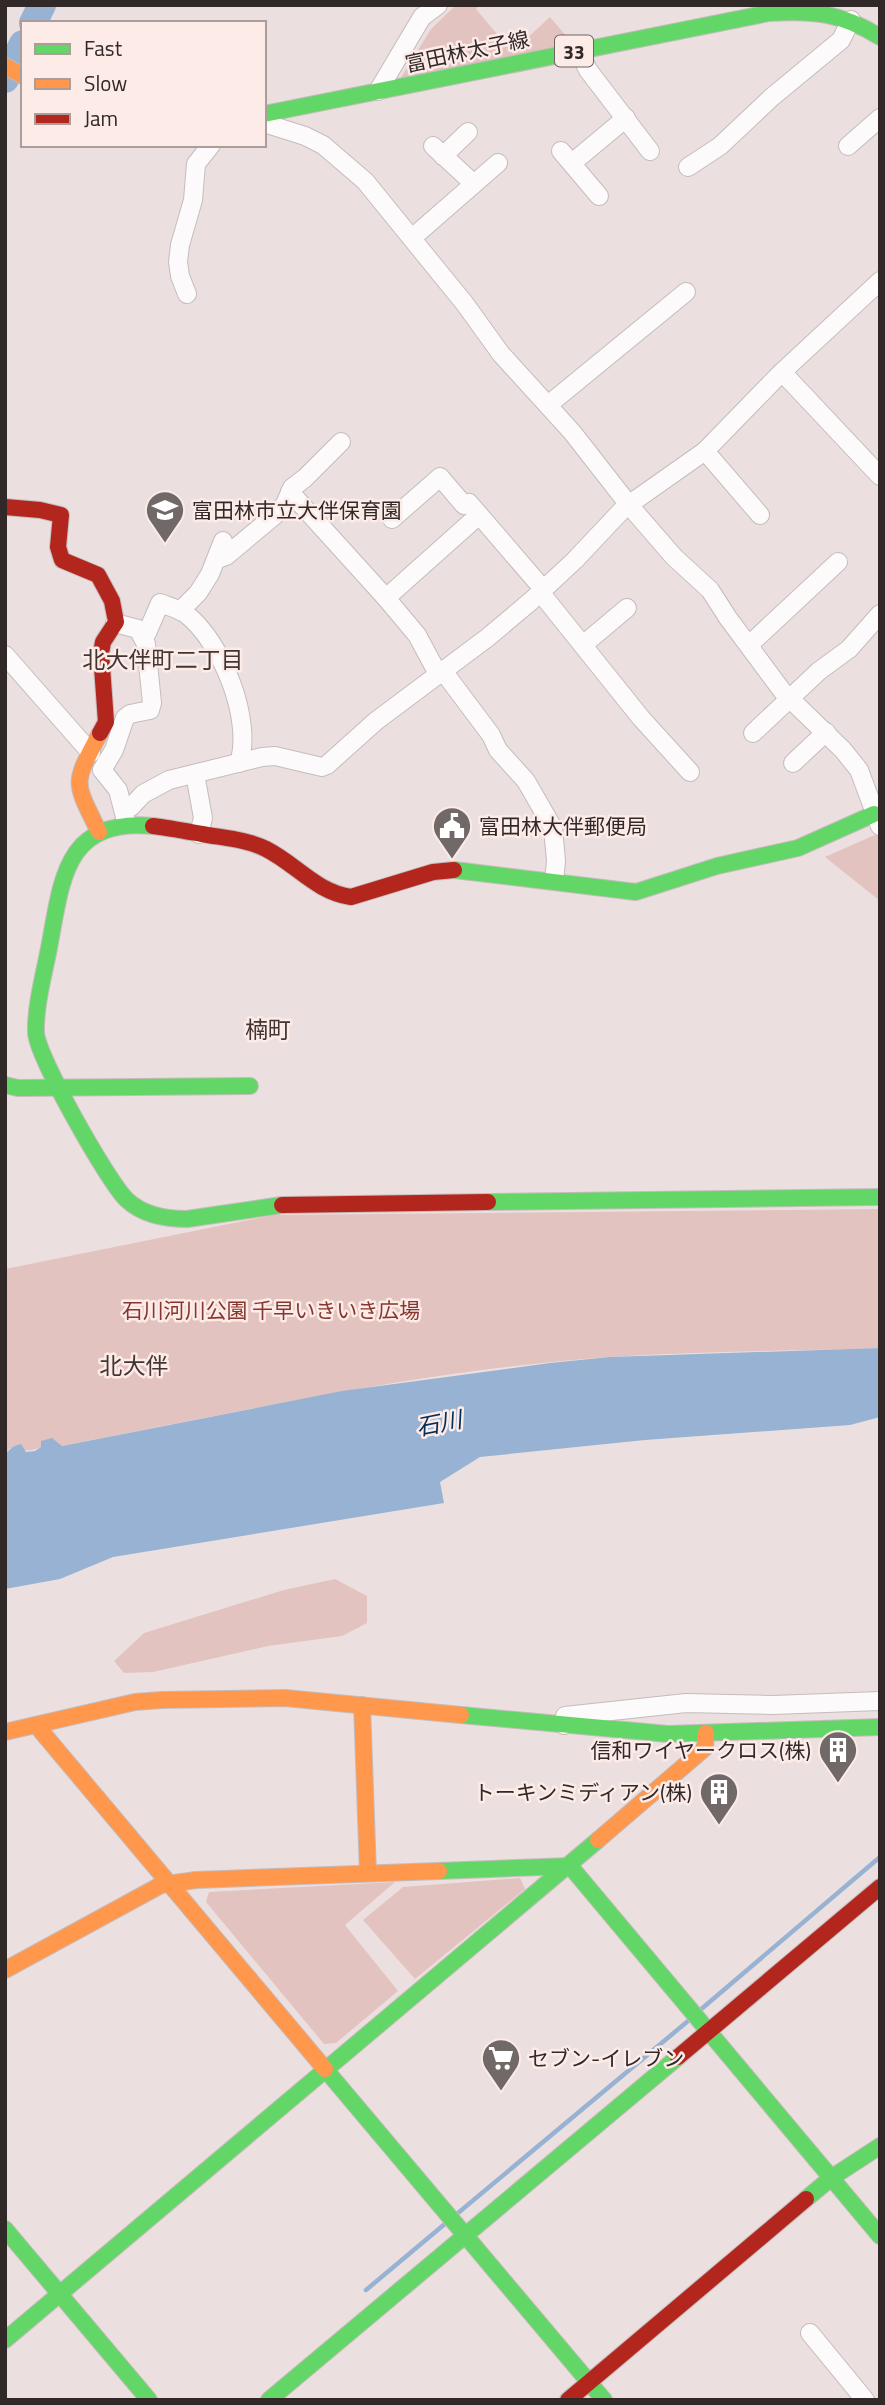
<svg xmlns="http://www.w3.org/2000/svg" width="885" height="2405" viewBox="0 0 885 2405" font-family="'Titillium Web','Noto Sans JP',sans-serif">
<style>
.green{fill:#e3c3bf}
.water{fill:#97b2d2}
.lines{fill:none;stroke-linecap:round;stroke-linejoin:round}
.stream{stroke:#97b2d2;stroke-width:4.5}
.river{stroke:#97b2d2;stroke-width:28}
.street-casing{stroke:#c5bcbc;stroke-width:20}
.fast-casing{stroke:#c5bcbc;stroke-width:18}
.slow-casing{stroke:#c5bcbc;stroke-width:18}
.jam-casing{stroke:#c5bcbc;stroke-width:18}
.street{stroke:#fcfafa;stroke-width:18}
.fast{stroke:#63d668;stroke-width:16}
.slow{stroke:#ff974d;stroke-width:16}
.jam{stroke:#b3261e;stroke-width:16}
.labels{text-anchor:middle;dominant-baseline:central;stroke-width:5;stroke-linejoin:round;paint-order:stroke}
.shield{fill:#fdebe8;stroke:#6e6362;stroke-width:2}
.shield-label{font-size:19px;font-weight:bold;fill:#302928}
.street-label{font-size:21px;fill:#302928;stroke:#fdebe8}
.poi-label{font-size:21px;fill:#302928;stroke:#fdebe8;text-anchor:start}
.park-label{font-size:21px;fill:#87362d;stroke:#fdebe8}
.neighbourhood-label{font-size:23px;fill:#433533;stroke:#fdebe8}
.water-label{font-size:23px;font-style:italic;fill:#002f5a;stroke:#fdebe8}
</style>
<rect width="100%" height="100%" fill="#ebe0df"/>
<g class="green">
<path d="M456,5H479L476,9L512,52L550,17L573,44L400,79L431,29Z"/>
<path d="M877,834L880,837V901L825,857Z"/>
<path d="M880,1209V1348C790,1351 699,1351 610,1357C425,1370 243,1411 61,1446L57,1442C35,1448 34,1454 10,1448L5,1455V1269L274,1215Z"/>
<path d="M335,1579L367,1596V1623L342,1636L268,1646L153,1672L124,1673L114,1661L144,1633L284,1590Z"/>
<path d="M520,1878L525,1889L415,1979L363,1920L403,1887Z"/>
<path d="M395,1882L345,1925L398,1991L336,2043L324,2044L206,1902L209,1892Z"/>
</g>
<path class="water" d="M880,1348V1417L850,1425L645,1440L480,1457L440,1482L444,1503L113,1557L60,1579L5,1589V1455C10,1449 12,1446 21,1444L26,1452L35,1451L41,1447V1441L52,1438L62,1446L342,1391L550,1363L610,1357Z"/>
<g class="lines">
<g class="stream">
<path d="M699,2011L880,1857"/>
<path d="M458,2213L688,2021"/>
<path d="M366,2290L446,2223"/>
</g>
<g class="river">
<path d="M33,23L42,5"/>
<path d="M5,79L23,44"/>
</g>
<g class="street-casing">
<g id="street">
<path d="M578,50L588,70L650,151"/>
<path d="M378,91L422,17L438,5"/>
<path d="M264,123L305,136L323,145L365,181L465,304L501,354L572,432L629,505L674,557L710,590L728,618L783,692L843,750L859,770L880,826"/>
<path d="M433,146L474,184"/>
<path d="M848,146L880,118"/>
<path d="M561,151L599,196"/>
<path d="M443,156L468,132"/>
<path d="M572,163L626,118"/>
<path d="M688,167L720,146L772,97L841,40L851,20"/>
<path d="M412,238L498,163"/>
<path d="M187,294L180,276L178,262L180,245L193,200L196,164L211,145"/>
<path d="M782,372L880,476"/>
<path d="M548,405L686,292"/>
<path d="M705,451L760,515"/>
<path d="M290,492L386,598L479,515"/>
<path d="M392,519L440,477L464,505L469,503L543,589"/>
<path d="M217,559L226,556L275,515L285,504L292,488L305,478L341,442"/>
<path d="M540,592L641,718L690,772"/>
<path d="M386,598L417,635L438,674"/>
<path d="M180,611L198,593L210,574L223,541"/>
<path d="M115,623L138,629L146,644L152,703L150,710L130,714L125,718L114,750L102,770L118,790L125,817"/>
<path d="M142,636L147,633L160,603C168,606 179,609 186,614C222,642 253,720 239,763"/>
<path d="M583,645L627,608"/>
<path d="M749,645L838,562"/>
<path d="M5,655L91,753"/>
<path d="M443,671L491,735L498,750L526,781L553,828L556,861L554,881"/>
<path d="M753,733L819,671L849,649L880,614"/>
<path d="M793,763L826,732"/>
<path d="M195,774L203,818L199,834"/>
<path d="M123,807H131L143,794L169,780L262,757L275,756L322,767L327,765L376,721L487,638L531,601L575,560L624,508L705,451L781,373L880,281"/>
<path d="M564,1725L565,1716L686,1703L773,1705L880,1701"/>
<path d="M810,2333L865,2400"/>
</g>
</g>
<g class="fast-casing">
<g id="fast">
<path d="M264,114L769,13C813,10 842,13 880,37"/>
<path d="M153,826C64,818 62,880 49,948C44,974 35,1007 36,1033C38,1058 108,1182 127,1200C143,1215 167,1219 187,1219L282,1205"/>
<path d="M454,870L636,892L717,866L798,848L874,814"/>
<path d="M5,1085L18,1088L250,1086"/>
<path d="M488,1202L880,1197"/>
<path d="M461,1715L668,1734L880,1727"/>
<path d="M439,1871L570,1866L880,2236"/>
<path d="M325,2069L604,2400"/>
<path d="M806,2199L831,2178L880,2146"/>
<path d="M5,2229L149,2400"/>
<path d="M5,2340L598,1840"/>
<path d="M269,2400L678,2057"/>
</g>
</g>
<g class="slow-casing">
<g id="slow">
<path d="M5,66L23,76"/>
<path d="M99,832C73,779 73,785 100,733"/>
<path d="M362,1705L368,1873"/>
<path d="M36,1725L325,2069"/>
<path d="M5,1732L135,1702L162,1700L285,1698L461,1715"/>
<path d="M598,1840L705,1748L706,1733"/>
<path d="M5,1970L161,1885L196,1880L439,1871"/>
</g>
</g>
<g class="jam-casing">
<g id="jam">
<path d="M5,507L40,510L61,515L58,547L62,560L98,575L112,601L116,622L103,642L101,653L106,722L100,733"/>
<path d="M153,826C169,828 185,831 202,834C223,838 246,839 266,849C296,864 316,892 351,897L433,872L454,870"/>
<path d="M282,1205L488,1202"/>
<path d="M678,2057L880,1887"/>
<path d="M568,2400L806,2199"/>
</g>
</g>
<use href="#street" class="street"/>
<use href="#fast" class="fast"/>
<use href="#slow" class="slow"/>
<use href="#jam" class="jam"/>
</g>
<defs>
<g id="school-pin" transform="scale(2.0125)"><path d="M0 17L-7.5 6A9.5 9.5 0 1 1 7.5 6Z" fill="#716968" stroke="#fdebe8"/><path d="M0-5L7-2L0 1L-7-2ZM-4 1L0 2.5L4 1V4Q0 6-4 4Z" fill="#fff"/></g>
<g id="civic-pin" transform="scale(2.0125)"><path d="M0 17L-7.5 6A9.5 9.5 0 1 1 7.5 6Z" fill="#716968" stroke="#fdebe8"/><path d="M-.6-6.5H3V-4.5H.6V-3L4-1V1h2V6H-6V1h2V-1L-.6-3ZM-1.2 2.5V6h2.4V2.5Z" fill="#fff"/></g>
<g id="building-pin" transform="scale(2.0125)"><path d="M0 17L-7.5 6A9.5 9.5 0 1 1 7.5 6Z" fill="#716968" stroke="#fdebe8"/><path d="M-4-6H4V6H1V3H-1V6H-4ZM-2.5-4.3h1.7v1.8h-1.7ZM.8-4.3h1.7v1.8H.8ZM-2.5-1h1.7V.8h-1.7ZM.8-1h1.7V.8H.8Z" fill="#fff"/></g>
<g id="supermarket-pin" transform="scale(2.0125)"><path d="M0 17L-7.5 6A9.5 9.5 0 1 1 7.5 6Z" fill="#716968" stroke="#fdebe8"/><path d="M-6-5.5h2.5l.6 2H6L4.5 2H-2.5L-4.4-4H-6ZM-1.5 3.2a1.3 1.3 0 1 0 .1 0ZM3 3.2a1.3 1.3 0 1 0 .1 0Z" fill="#fff"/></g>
</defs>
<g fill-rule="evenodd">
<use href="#school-pin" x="165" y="510"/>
<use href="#civic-pin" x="452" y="826"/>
<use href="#building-pin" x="838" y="1750"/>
<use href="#building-pin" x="719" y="1792"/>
<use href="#supermarket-pin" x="501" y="2058"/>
</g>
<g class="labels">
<rect class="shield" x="555" y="35.5" width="38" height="31" rx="5"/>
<g class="shield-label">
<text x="574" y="51">33</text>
</g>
<g class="street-label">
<text transform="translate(467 51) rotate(-12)">富田林太子線</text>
</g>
<g class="poi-label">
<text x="192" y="510">富田林市立大伴保育園</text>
<text x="479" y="826">富田林大伴郵便局</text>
<text x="811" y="1750" text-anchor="end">信和ワイヤークロス(株)</text>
<text x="692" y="1792" text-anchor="end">トーキンミディアン(株)</text>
<text x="528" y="2058">セブン-イレブン</text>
</g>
<g class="park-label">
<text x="271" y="1310">石川河川公園 千早いきいき広場</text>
</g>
<g class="neighbourhood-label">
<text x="163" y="659">北大伴町二丁目</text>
<text x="268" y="1029">楠町</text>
<text x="134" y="1365">北大伴</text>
</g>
<g class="water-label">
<text transform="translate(439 1423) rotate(-11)">石川</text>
</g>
</g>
<rect width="885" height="2405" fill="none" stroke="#302928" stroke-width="14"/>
<rect x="21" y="21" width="245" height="126" fill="#fdebe8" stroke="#ab9d9b" stroke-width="2"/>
<rect x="35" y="44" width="35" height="10" fill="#63d668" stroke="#ab9d9b" stroke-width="2"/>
<text x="84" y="56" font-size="21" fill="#302928">Fast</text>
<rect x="35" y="79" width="35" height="10" fill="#ff974d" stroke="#ab9d9b" stroke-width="2"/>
<text x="84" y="91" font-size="21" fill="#302928">Slow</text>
<rect x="35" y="114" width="35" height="10" fill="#b3261e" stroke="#ab9d9b" stroke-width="2"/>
<text x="84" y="126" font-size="21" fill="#302928">Jam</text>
</svg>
